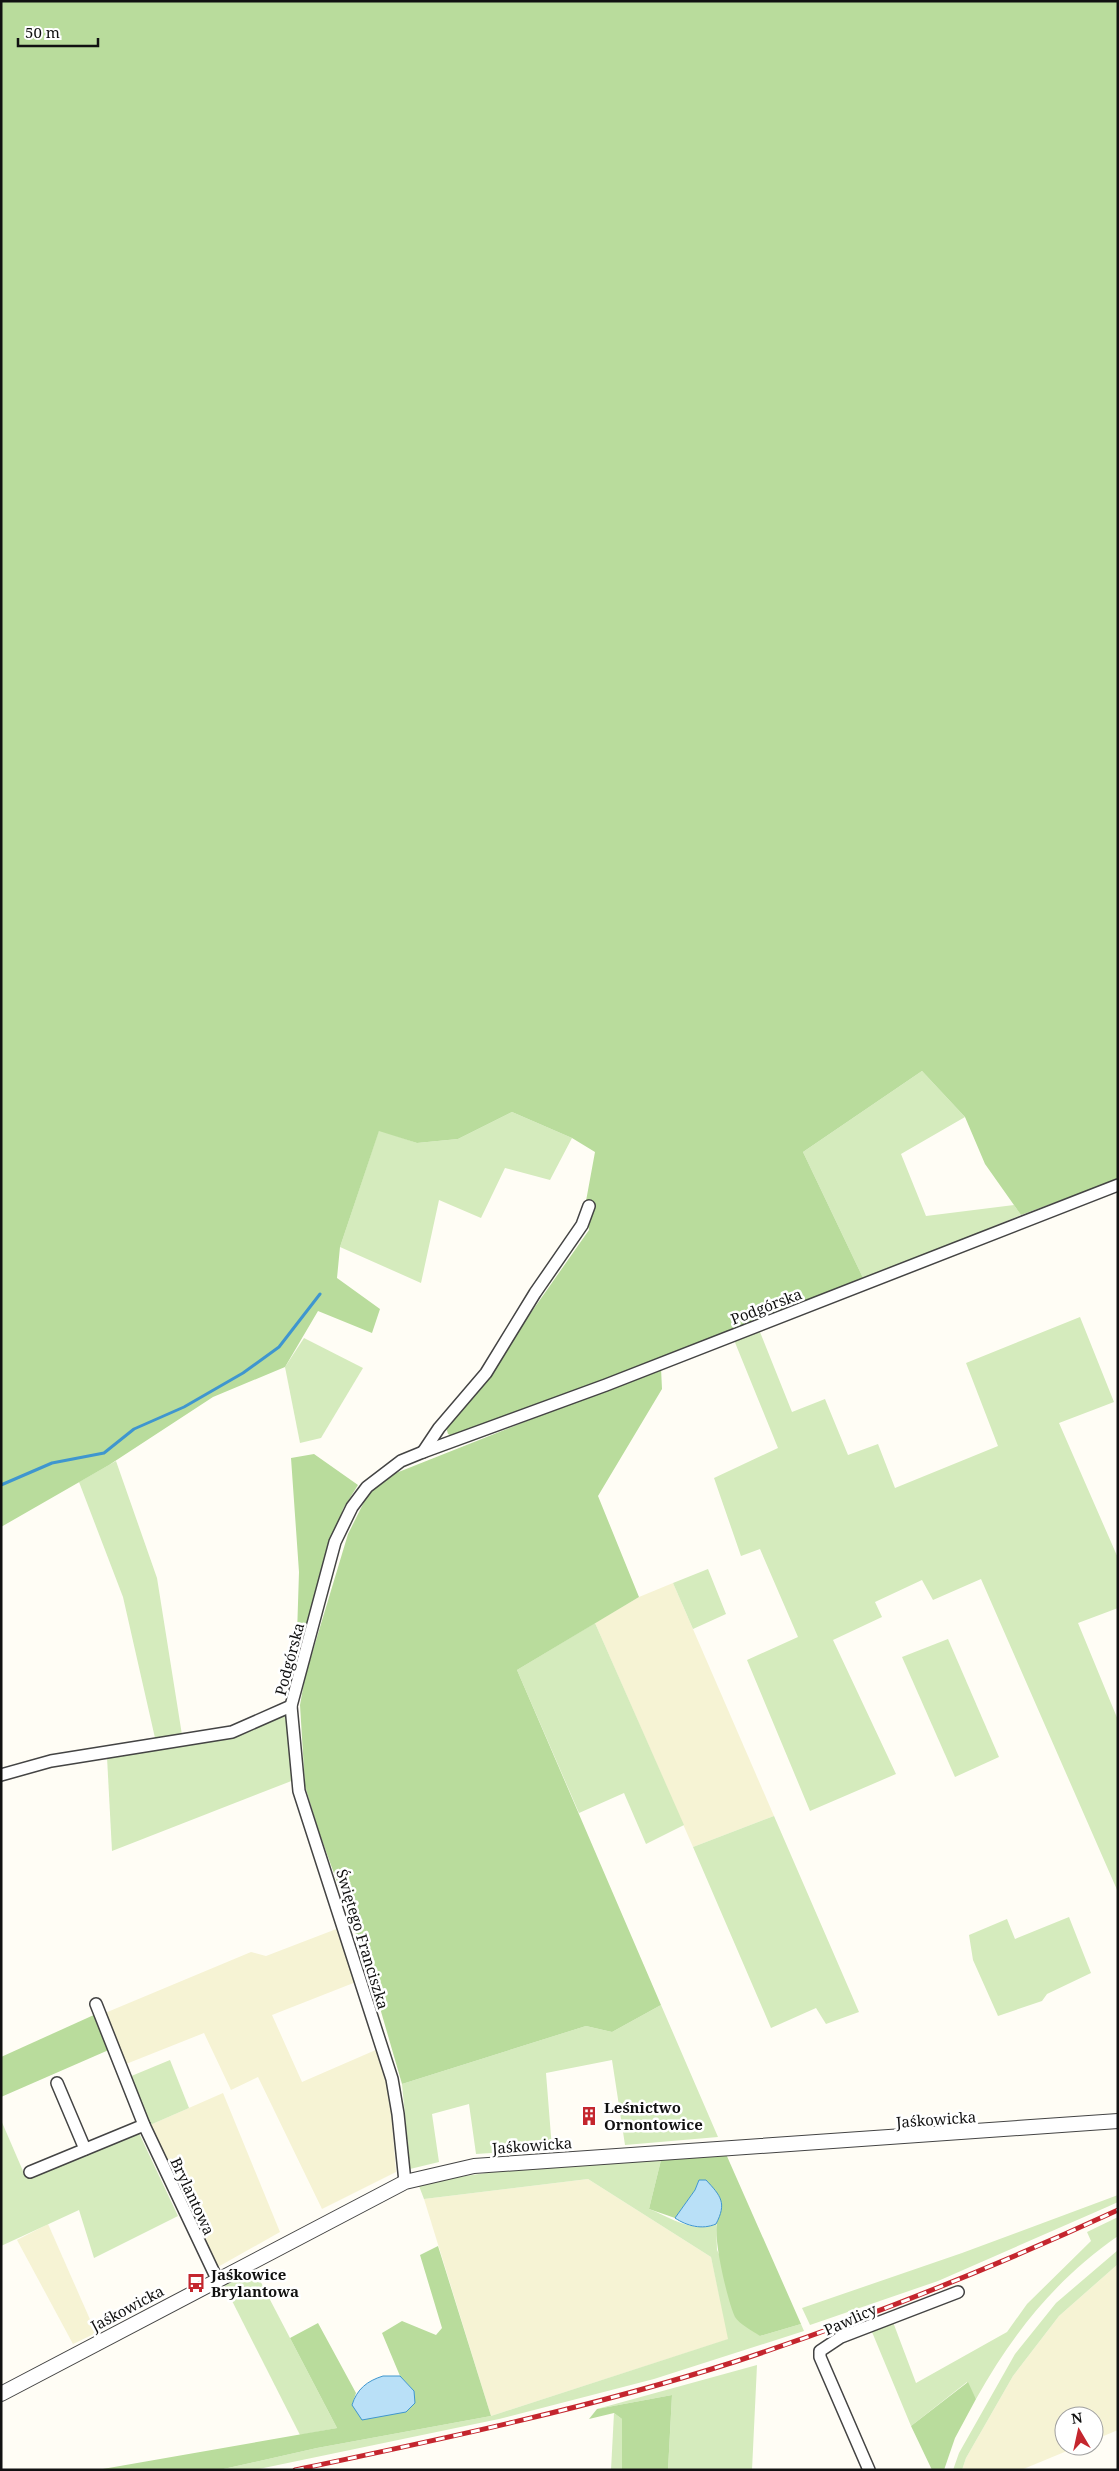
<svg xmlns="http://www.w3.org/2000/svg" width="1119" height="2471" viewBox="0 0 1119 2471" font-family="'Noto Serif',serif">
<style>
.farmland{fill:#f6f3d4}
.green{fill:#d5ebbd}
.forest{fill:#b9dc9c}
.water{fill:#b9e0f7;stroke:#3f96cf}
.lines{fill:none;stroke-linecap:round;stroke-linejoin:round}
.stream{stroke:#3f96cf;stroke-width:3}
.minor-casing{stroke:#444;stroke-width:14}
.tertiary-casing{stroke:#444;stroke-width:16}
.minor{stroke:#fff;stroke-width:11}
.tertiary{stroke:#fff;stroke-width:14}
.rail-casing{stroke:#c4262e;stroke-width:5}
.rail{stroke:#fff;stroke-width:3;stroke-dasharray:9;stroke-linecap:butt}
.labels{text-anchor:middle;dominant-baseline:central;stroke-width:5;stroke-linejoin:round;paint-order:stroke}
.street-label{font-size:15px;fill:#111;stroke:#fff}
.poi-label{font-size:15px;font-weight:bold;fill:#111;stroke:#fff;text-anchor:start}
</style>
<rect width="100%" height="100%" fill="#fffdf5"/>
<g class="farmland">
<path d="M673,1583L774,1816L693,1847L595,1623L639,1597Z"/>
<path d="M339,1928L356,1982L272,2015L302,2082L378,2049L389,2084L396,2172L322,2209L258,2077L231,2090L204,2033L126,2064L105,2013L251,1952L266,1956Z"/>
<path d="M223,2093L280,2232L216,2268L150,2125Z"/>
<path d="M588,2179L711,2257L729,2339L491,2416L424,2199Z"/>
<path d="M48,2224L96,2333L73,2344L17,2240Z"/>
<path d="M1118,2264V2430L1094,2440V2416H1064V2446H1079L1021,2470H962L966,2458L1013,2376L1059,2316Z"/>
</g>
<g class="green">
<path d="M922,1071L965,1117L901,1154L926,1216L1014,1205L1021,1215L864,1280L803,1152Z"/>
<path d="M512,1112L572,1138L550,1180L505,1168L481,1218L439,1200L421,1283L340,1247L379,1130L417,1143L458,1139Z"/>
<path d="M1080,1317L1114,1402L1059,1423L1118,1558V1608L1078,1623L1118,1720V1892L981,1579L933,1600L922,1580L875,1602L882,1617L833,1640L896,1774L810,1811L747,1660L798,1637L760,1549L741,1556L714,1478L778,1448L734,1340L760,1332L792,1412L825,1399L848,1455L878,1444L895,1488L998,1446L966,1363Z"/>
<path d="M304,1338L363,1368L321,1438L300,1443L285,1367Z"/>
<path d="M116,1461L157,1578L182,1735L155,1738L123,1597L79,1482Z"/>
<path d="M708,1569L726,1614L693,1629L673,1583Z"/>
<path d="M595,1623L684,1825L646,1844L624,1793L579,1813L517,1670Z"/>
<path d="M948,1639L999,1757L955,1777L902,1657Z"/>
<path d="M277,1716H288L294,1780L112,1851L107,1757Z"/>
<path d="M774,1816L859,2012L826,2024L816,2008L771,2028L693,1847Z"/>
<path d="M1069,1917L1091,1973L1047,1994L1042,2001L998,2016L973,1960L969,1935L1007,1919L1015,1939Z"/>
<path d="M661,2005L718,2137L625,2145L612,2060L546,2073L552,2149L476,2154L469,2104L432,2114L439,2162L410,2169L402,2084L586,2026L612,2032Z"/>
<path d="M170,2060L189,2108L150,2125L129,2077Z"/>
<path d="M1,2120L26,2178L138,2131L178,2216L94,2258L79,2210L1,2246Z"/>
<path d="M661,2160L649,2209C670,2217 693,2234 716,2224L717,2250L760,2336L801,2324L804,2331L654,2379L499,2419L254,2470H219L317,2448L491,2416L728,2339L711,2257L588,2179L424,2199L419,2186C497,2166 580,2164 661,2160Z"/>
<path d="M1118,2195V2202L1107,2207L938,2281L810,2325L802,2308L962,2253Z"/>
<path d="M1118,2217V2236C1055,2280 1013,2333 976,2399L967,2382L911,2426L872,2332L893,2322L916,2383L1007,2332L1027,2304L1091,2241L1087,2232Z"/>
<path d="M1118,2250V2264L1059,2316L1013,2376L966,2458L962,2470H953L959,2453L1015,2354L1056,2303Z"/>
<path d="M255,2271L337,2428L300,2435L223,2283Z"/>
<path d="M757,2365L752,2470H668L672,2395L597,2409Z"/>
<path d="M614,2413L622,2419V2470H611Z"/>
</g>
<g class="forest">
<path d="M1,1H1118V1179L1021,1215L985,1164L965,1117L922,1071L803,1152L864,1280L455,1438L448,1434L446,1427L488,1379L523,1324L589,1230L586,1201L595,1152L572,1138L512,1112L458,1139L417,1143L379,1131L340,1247L337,1278L380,1309L372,1333L318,1311L285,1367L213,1397L109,1465L1,1527Z"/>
<path d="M661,1368L662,1389L598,1496L639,1597L517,1670L661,2005L612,2032L586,2026L402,2084L369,1970L319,1832L305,1786L300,1705L305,1677L348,1534L368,1494L396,1473Z"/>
<path d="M314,1454L358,1485L343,1509L296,1665L299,1572L291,1458Z"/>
<path d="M96,2014L111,2049L1,2097V2057Z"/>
<path d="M726,2154L801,2324L760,2336C753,2331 739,2324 735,2317C728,2303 711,2232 718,2219L699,2180L695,2190L675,2218L649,2209L661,2160Z"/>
<path d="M438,2246L491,2416L317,2448L219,2470H97L337,2428L290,2338L318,2323L356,2393L352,2405L414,2391L400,2376L382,2333L402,2321L436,2335L442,2328L420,2255Z"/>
<path d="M968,2382L976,2399L955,2438L944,2470H932L911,2426Z"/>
<path d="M672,2395L668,2470H622V2419L614,2413L589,2419L597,2409Z"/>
</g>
<g class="water">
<path d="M699,2180H706C721,2196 727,2203 716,2224C702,2230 687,2226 675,2218L695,2190Z"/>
<path d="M383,2376H400L414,2391L415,2403L406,2412L362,2420L352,2405C357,2389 367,2381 383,2376Z"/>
</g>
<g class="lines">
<path class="stream" d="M1,1485L52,1463L104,1453L134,1429L184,1407L243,1373L279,1347L320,1294"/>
<g class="minor-casing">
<g id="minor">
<path d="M423,1452L439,1428L486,1373L535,1293L582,1225L589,1206"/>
<path d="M1,1775L51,1761L232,1732L291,1706"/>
<path d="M96,2004L144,2125L217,2279"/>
<path d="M57,2083L85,2149"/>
<path d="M30,2172L144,2125"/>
<path d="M405,2182L398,2114L392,2079L299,1791L291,1706L335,1542L352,1507L367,1487L401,1461L423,1452L606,1385L1118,1185"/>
<path d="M869,2470L820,2357V2351L841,2337L958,2292"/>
</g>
</g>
<g class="tertiary-casing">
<path id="tertiary" d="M1,2394L405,2182L474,2166L1118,2121"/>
</g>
<use href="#minor" class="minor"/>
<use href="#tertiary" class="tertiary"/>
<g class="rail-casing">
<path id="rail" d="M295,2470C442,2439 590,2408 734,2362C865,2319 992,2268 1118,2210"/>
</g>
<use href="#rail" class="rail"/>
</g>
<defs>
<g id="building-bare" transform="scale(1.5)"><path d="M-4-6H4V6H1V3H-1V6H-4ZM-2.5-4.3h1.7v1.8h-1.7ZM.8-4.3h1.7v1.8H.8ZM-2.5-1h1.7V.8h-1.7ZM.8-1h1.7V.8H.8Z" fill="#c4262e" stroke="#fff" stroke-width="2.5" paint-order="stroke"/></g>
<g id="bus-bare" transform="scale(1.5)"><path d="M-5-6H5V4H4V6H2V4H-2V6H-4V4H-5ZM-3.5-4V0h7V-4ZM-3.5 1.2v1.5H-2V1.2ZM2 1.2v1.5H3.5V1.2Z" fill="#c4262e" stroke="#fff" stroke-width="2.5" paint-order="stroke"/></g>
</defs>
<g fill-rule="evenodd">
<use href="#building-bare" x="589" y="2116"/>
<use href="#bus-bare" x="196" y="2283"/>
</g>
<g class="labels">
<g class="street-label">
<text transform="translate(766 1306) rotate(-21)">Podgórska</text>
<text transform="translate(289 1659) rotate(-75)">Podgórska</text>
<text transform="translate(363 1939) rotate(73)">Świętego Franciszka</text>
<text transform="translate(936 2119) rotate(-4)">Jaśkowicka</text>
<text transform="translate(532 2145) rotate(-4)">Jaśkowicka</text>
<text transform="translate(193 2196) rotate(65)">Brylantowa</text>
<text transform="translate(127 2308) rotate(-28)">Jaśkowicka</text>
<text transform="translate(850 2319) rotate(-24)">Pawlicy</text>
</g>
<g class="poi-label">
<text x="604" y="2107">Leśnictwo<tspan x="604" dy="17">Ornontowice</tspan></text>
<text x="211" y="2274">Jaśkowice<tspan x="211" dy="17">Brylantowa</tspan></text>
</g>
</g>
<rect width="1119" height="2471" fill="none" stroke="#111111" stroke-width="5"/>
<g transform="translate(1079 2431) rotate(351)"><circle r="24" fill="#ffffff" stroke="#a0a0a0"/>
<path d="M0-4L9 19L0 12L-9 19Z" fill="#c4262e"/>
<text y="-8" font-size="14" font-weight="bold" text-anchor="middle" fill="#111111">N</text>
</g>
<path d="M18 38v8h80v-8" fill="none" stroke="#111111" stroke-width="2.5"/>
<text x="25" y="38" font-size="15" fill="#111111" stroke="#ffffff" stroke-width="4" paint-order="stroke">50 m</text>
</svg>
